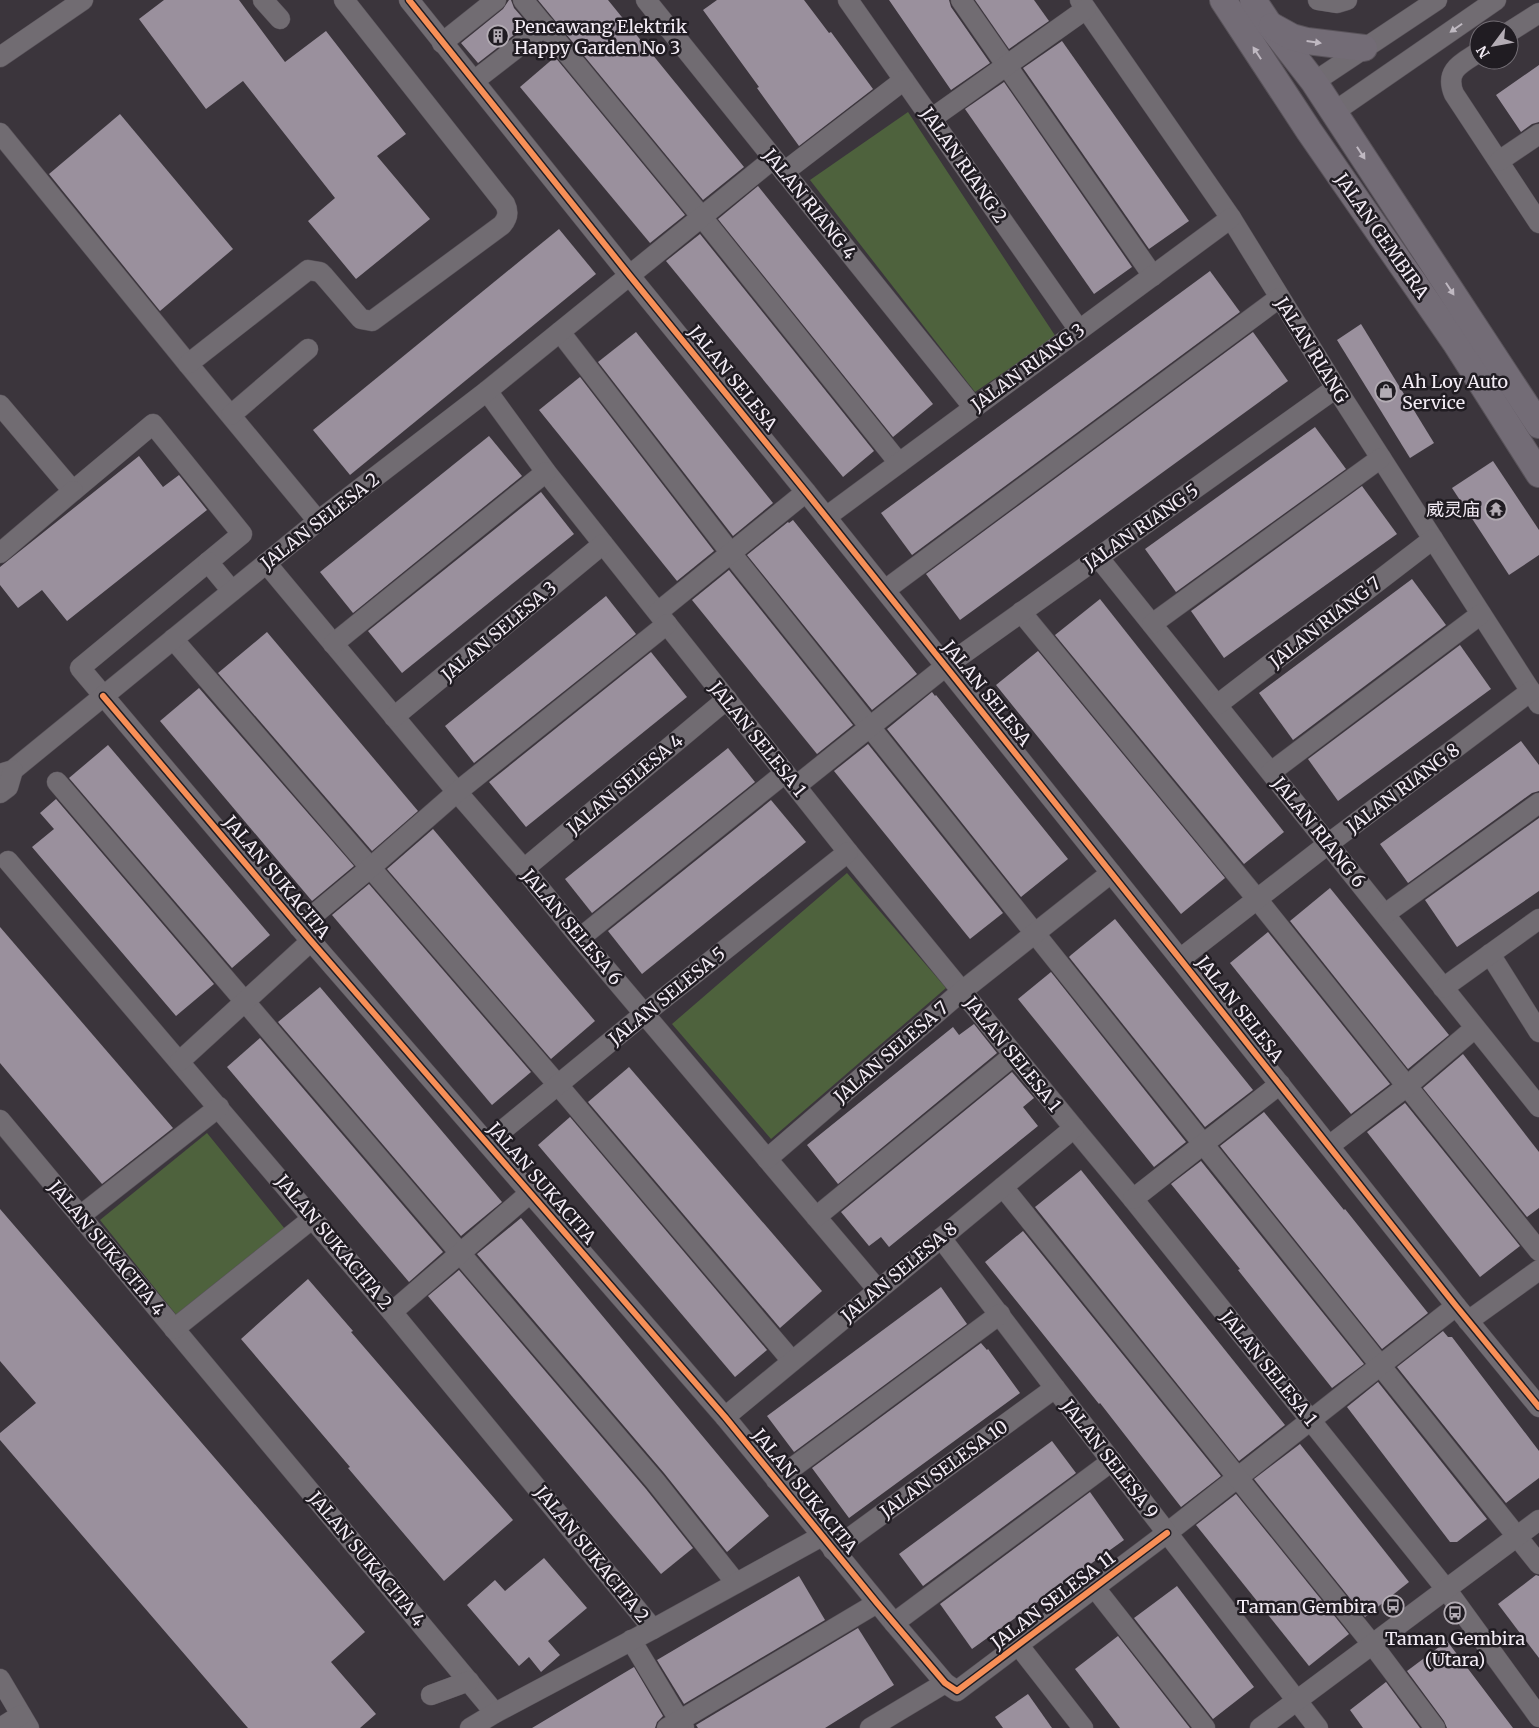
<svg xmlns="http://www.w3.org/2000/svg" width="1539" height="1728" viewBox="0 0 1539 1728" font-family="Merriweather,'Noto Sans SC',serif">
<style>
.green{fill:#4e623d}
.building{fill:#9a909d}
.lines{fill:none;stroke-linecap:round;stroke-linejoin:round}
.minor-casing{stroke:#59535a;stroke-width:21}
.major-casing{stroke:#59535a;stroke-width:28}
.minor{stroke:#716c72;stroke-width:20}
.major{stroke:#736c76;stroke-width:26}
.cycleway-casing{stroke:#201c22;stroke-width:9}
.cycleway{stroke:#f78f57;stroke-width:6}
.oneway{fill:#bfb9c1}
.oneway2{fill:#c0b9c2}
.labels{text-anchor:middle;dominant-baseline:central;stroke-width:5;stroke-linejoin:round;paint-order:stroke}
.poi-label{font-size:18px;fill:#f3ecf5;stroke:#201c22;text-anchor:start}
.street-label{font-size:18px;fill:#f3ecf5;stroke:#201c22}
</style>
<rect width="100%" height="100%" fill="#3b353c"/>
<g class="green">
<path d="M908,112L1056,337L975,392L810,180Z"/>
<path d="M847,873L946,988L771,1139L672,1024Z"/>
<path d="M207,1133L285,1229L178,1317L100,1220Z"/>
</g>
<g class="building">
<path d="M164,0H239L285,62L326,31L406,134L377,156L430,219L356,279L308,221L335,198L243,81L206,109L139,19Z"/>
<path d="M509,0H511L514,8L528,24L478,63L461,43L503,9Z"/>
<path d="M538,0H608L744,167L703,200Z"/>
<path d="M717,0H804L829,33L831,32L873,89L799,146L757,88L759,87L703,10Z"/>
<path d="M889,0H949L951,7L990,63L951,90Z"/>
<path d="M975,0H1034L1049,21L1009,49Z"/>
<path d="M1062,41L1189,221L1149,249L1023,68Z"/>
<path d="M555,57L685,215L650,243L520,87Z"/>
<path d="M1539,65V122L1532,124L1521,132L1496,95Z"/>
<path d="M1004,82L1132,267L1094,294L965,109Z"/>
<path d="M120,114L233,249L160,311L49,174Z"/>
<path d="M758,186L933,404L893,437L718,219Z"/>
<path d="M559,229L596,274L350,475L313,430Z"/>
<path d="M700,234L874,451L843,477L666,261Z"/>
<path d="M1210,271L1240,312L912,555L881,513Z"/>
<path d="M1361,324L1434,443L1410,458L1337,340Z"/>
<path d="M636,332L773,503L733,536L598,362Z"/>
<path d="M1253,332L1288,381L960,620L926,574Z"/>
<path d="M580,377L714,551L677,581L539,410Z"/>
<path d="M1315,427L1346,469L1176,592L1145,549Z"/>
<path d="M489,436L522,476L353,613L320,572Z"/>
<path d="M139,456L163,487L179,475L207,510L67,621L42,590L18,608L0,585V567Z"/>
<path d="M1493,461L1539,530V555L1509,575L1452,488Z"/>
<path d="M1362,486L1397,534L1224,658L1191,611Z"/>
<path d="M541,492L574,534L402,673L368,631Z"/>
<path d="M793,520L917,674L872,710L747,555L788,522L789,523Z"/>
<path d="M729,570L853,725L817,754L692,600Z"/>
<path d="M1412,579L1446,625L1293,740L1259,693Z"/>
<path d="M606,596L636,634L474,763L445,726Z"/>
<path d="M1100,599L1284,832L1244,864L1055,635Z"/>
<path d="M267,632L418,811L372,851L218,673Z"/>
<path d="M1460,645L1491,689L1338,801L1308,759Z"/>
<path d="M1038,651L1225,878L1181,914L996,685Z"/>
<path d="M651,652L687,697L526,827L489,782Z"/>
<path d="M199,688L354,866L312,901L160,721Z"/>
<path d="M932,692L935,696L936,695L1068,859L1021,897L887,729Z"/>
<path d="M1521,741L1539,765V791L1532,793L1408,883L1380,844Z"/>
<path d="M868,744L1003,913L970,939L834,771Z"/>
<path d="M108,745L270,935L232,968L69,778Z"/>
<path d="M728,748L755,782L592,913L565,879Z"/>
<path d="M56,799L214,984L176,1016L32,847L54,829L40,813Z"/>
<path d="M771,800L806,842L642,974L608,931Z"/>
<path d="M1539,818V891L1457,947L1425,900Z"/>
<path d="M433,829L595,1021L551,1059L387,869Z"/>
<path d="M369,884L531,1072L492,1105L332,915Z"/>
<path d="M1330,888L1449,1035L1408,1069L1290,921Z"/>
<path d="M1115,919L1253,1090L1205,1127L1069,957L1071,955Z"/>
<path d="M0,927L173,1128L102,1184L0,1063Z"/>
<path d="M1268,932L1390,1084L1351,1114L1230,963Z"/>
<path d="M1051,972L1186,1142L1154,1167L1018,999Z"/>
<path d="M320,987L502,1202L461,1236L278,1022Z"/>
<path d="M974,1024L997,1053L838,1184L807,1145L953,1027L959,1035Z"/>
<path d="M260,1038L443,1252L409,1282L227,1067Z"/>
<path d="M1463,1054L1539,1152V1208L1527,1217L1423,1088Z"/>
<path d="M629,1067L822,1291L780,1328L588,1102Z"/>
<path d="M1012,1072L1034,1098L1023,1107L1038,1126L889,1247L881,1237L869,1246L841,1212Z"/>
<path d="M1405,1103L1520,1246L1480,1277L1367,1132Z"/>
<path d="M1264,1112L1344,1210L1345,1209L1428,1313L1382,1349L1220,1146Z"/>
<path d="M570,1117L767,1350L735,1377L538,1145Z"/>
<path d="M1201,1161L1364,1364L1332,1388L1238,1270L1240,1269L1171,1184Z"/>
<path d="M1081,1170L1285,1425L1239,1461L1035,1207Z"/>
<path d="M0,1209L365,1632L331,1662L376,1714L360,1728H248L0,1440V1433L36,1403L0,1361Z"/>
<path d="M521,1218L769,1516L727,1552L664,1473L477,1254Z"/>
<path d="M1023,1231L1221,1476L1181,1507L1100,1403L1099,1404L985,1262Z"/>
<path d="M459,1270L646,1489L693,1548L661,1574L428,1296Z"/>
<path d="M308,1279L353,1331L351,1332L513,1520L444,1581L348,1468L350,1467L241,1339Z"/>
<path d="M941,1287L967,1324L794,1452L767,1416Z"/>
<path d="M1443,1331L1448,1337H1452L1539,1451V1478L1506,1503L1397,1367Z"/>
<path d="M981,1343L987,1350L988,1349L1020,1393L849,1518L812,1468Z"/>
<path d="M1378,1382L1487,1519L1457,1542H1450L1347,1407Z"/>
<path d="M1052,1441L1076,1473L923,1586L899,1554Z"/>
<path d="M1300,1444L1409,1582L1365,1617L1254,1479Z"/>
<path d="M1090,1492L1124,1540L972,1649L940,1604Z"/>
<path d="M1236,1494L1349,1634L1309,1666L1196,1525Z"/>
<path d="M544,1558L587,1608L548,1641L560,1655L541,1672L529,1657L519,1666L467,1605L495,1580L505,1591Z"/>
<path d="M1536,1575L1539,1576V1658L1498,1604Z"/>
<path d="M799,1576L825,1620L684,1704L657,1660Z"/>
<path d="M1177,1586L1254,1687L1213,1719L1134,1618Z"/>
<path d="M858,1628L894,1685L825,1728H698L696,1725Z"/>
<path d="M1118,1636L1190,1728H1120L1075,1669Z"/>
<path d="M1447,1641L1497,1707L1513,1728H1447L1444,1721L1407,1671Z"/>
<path d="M634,1667L663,1716L657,1722L655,1728H532Z"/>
<path d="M1386,1682L1420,1728H1363L1350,1710Z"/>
<path d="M1028,1694L1052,1728H1003L995,1717Z"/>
</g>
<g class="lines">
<g class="minor-casing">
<g id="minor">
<path d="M263,0L280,19"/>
<path d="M409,0L630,276L806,492L1180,959L1456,1306L1539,1407"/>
<path d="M523,0L701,216L899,463"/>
<path d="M646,0L974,408"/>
<path d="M848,0L1079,330"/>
<path d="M961,0L1153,276"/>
<path d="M1080,0L1231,218L1336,388L1539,704"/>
<path d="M1318,0L1337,3L1347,0"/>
<path d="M1509,32L1539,13"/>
<path d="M442,43L496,0"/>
<path d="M1479,52C1462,63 1444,70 1454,94L1539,223"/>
<path d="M0,57L83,0"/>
<path d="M474,81L545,26"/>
<path d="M1314,82L1437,0"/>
<path d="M1334,112L1496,0"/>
<path d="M931,119L1086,9"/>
<path d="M0,133L188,364L318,521"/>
<path d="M1499,161L1539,134"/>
<path d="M784,172L904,80"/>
<path d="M560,332L730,552L1539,1564"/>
<path d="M188,364L308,270L320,272L324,276L361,319L372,321L502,225C508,218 509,212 505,204L344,0"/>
<path d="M487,391L546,472L848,852L1074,1128L1133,1199L1446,1589L1539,1717"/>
<path d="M0,405L73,491L153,424L242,534L80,668L311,941L725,1417L894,1623L945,1683L957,1691L1167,1533L1456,1306"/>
<path d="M231,415L308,349"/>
<path d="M826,517L1231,218"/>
<path d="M0,553L73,491"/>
<path d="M1098,557L1539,1107"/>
<path d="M208,562L232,591"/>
<path d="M266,563L457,792L524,869L580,938L878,1290"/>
<path d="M885,590L1279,298"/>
<path d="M658,612L806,492"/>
<path d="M1021,612L1257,899L1539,1251"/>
<path d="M1152,624L1381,458"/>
<path d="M173,639L558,1085L792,1361"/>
<path d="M333,644L546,472"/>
<path d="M1217,705L1433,539"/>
<path d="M394,717L603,544"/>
<path d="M1271,772L1481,614"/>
<path d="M0,774L13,770L318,521L487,391L773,159"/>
<path d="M57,782L655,1481L736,1583"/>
<path d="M796,786L946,666L1336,388"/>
<path d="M0,793L8,787L13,770"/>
<path d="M8,861L392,1312L653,1629"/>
<path d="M524,869L727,699"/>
<path d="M1385,914L1539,803"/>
<path d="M299,927L370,868L457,792L667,624"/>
<path d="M580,938L785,773"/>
<path d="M1490,954L1539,1032"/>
<path d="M1180,959L1328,844L1531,691"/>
<path d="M1443,988L1539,919"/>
<path d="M180,1061L311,941"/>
<path d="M0,1120L495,1713"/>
<path d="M487,1143L644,1014L848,852"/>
<path d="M1329,1146L1407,1086L1475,1028"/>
<path d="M767,1159L962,991L1111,873"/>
<path d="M1003,1187L1372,1644L1435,1728"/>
<path d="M1133,1199L1280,1084"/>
<path d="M80,1216L219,1107"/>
<path d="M816,1217L1014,1055"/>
<path d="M941,1238L1055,1388L1318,1728"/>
<path d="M392,1312L530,1193"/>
<path d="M1468,1321L1539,1270"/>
<path d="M174,1329L313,1218"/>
<path d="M725,1417L1074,1128"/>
<path d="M776,1480L1000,1314"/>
<path d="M833,1550L1055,1388"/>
<path d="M1095,1588L1205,1728"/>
<path d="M894,1623L1112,1461"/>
<path d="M631,1640L684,1728"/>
<path d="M1019,1646L1083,1728"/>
<path d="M0,1679L29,1728"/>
<path d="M431,1695L469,1681"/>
<path d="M0,1728L21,1715"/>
<path d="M470,1728L495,1713L653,1629L822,1536"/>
<path d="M667,1728L877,1603"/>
<path d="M870,1728L945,1683"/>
<path d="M1260,1728L1539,1520"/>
</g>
</g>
<g class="major-casing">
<g id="major">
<path d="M1223,0L1309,131L1455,342L1539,474"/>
<path d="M1253,0L1269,24L1314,82L1539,425"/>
<path d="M1272,26L1292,37L1307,41L1364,48"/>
</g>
</g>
<use href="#minor" class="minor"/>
<use href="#major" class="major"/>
<g class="cycleway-casing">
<g id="cycleway">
<path d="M409,0L630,276L806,492L1180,959L1456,1306L1539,1407"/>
<path d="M103,696L311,941L725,1417L877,1603L945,1683L957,1691L1167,1533"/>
</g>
</g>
<use href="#cycleway" class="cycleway"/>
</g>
<defs><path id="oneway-solid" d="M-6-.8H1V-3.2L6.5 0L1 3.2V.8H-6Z" transform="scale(1.25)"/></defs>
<use class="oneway" href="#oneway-solid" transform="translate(1456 28) rotate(145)"/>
<g class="oneway2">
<use href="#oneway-solid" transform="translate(1314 42) rotate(8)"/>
<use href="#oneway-solid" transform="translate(1257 53) rotate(-123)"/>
<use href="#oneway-solid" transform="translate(1361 153) rotate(57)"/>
<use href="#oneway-solid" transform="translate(1450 289) rotate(57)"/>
</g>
<defs>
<g id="building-ring" transform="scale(1.125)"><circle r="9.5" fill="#201c22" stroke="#b3acb4" stroke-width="1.5"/><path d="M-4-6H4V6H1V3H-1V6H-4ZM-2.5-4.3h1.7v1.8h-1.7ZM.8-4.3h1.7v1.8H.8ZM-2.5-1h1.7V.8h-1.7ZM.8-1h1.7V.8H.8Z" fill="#b3acb4"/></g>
<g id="shop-ring" transform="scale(1.125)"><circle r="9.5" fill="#201c22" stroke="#b3acb4" stroke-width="1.5"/><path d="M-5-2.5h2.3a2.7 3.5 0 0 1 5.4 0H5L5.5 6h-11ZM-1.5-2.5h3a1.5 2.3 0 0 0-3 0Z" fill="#b3acb4"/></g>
<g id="temple-ring" transform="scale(1.125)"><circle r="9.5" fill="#201c22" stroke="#b3acb4" stroke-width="1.5"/><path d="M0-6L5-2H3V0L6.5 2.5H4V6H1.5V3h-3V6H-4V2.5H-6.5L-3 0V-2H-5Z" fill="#b3acb4"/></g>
<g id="bus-ring" transform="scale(1.125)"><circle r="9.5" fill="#201c22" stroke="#b3acb4" stroke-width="1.5"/><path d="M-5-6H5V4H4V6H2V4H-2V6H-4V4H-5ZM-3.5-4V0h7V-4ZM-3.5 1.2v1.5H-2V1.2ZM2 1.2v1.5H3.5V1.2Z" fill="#b3acb4"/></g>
</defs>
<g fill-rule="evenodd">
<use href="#building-ring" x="498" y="36"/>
<use href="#shop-ring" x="1386" y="391"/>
<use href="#temple-ring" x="1496" y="509"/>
<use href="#bus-ring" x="1393" y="1606"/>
<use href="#bus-ring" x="1455" y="1613"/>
</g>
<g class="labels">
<g class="poi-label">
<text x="514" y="26">Pencawang Elektrik<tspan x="514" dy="21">Happy Garden No 3</tspan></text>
<text x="1402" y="381">Ah Loy Auto<tspan x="1402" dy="21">Service</tspan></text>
<text x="1480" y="509" text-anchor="end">威灵庙</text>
<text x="1377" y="1606" text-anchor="end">Taman Gembira</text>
<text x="1455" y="1638" text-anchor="middle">Taman Gembira<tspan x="1455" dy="21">(Utara)</tspan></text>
</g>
<g class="street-label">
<text transform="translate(964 165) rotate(55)">JALAN RIANG 2</text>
<text transform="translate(810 204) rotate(51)">JALAN RIANG 4</text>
<text transform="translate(1382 236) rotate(55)">JALAN GEMBIRA</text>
<text transform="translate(1312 350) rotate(58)">JALAN RIANG</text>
<text transform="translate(1028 367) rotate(-36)">JALAN RIANG 3</text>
<text transform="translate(733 378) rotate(51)">JALAN SELESA</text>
<text transform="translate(320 521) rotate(-38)">JALAN SELESA 2</text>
<text transform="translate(1141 527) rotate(-35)">JALAN RIANG 5</text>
<text transform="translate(1325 622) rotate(-38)">JALAN RIANG 7</text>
<text transform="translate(499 631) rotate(-40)">JALAN SELESA 3</text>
<text transform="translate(987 693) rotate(51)">JALAN SELESA</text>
<text transform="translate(758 739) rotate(51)">JALAN SELESA 1</text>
<text transform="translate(625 784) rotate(-40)">JALAN SELESA 4</text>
<text transform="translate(1403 788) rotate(-37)">JALAN RIANG 8</text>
<text transform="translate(1319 832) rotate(51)">JALAN RIANG 6</text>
<text transform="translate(277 877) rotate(50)">JALAN SUKACITA</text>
<text transform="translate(572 927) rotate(50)">JALAN SELESA 6</text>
<text transform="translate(667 996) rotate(-39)">JALAN SELESA 5</text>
<text transform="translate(1240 1009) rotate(52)">JALAN SELESA</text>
<text transform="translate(891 1052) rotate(-41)">JALAN SELESA 7</text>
<text transform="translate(1013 1054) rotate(51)">JALAN SELESA 1</text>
<text transform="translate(542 1183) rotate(49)">JALAN SUKACITA</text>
<text transform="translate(334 1242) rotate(50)">JALAN SUKACITA 2</text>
<text transform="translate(107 1248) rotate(50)">JALAN SUKACITA 4</text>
<text transform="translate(899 1272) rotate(-40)">JALAN SELESA 8</text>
<text transform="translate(1269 1368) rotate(51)">JALAN SELESA 1</text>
<text transform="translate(1110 1459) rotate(52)">JALAN SELESA 9</text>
<text transform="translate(944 1469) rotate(-36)">JALAN SELESA 10</text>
<text transform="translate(805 1491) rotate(51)">JALAN SUKACITA</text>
<text transform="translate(592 1554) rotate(51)">JALAN SUKACITA 2</text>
<text transform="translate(367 1559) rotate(50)">JALAN SUKACITA 4</text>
<text transform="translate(1053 1600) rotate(-37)">JALAN SELESA 11</text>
</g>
</g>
<g transform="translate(1494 45) rotate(238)"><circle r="24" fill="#201c22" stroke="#746f76"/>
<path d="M0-4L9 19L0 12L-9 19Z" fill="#b3acb4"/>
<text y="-8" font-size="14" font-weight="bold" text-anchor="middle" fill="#f3ecf5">N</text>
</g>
</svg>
